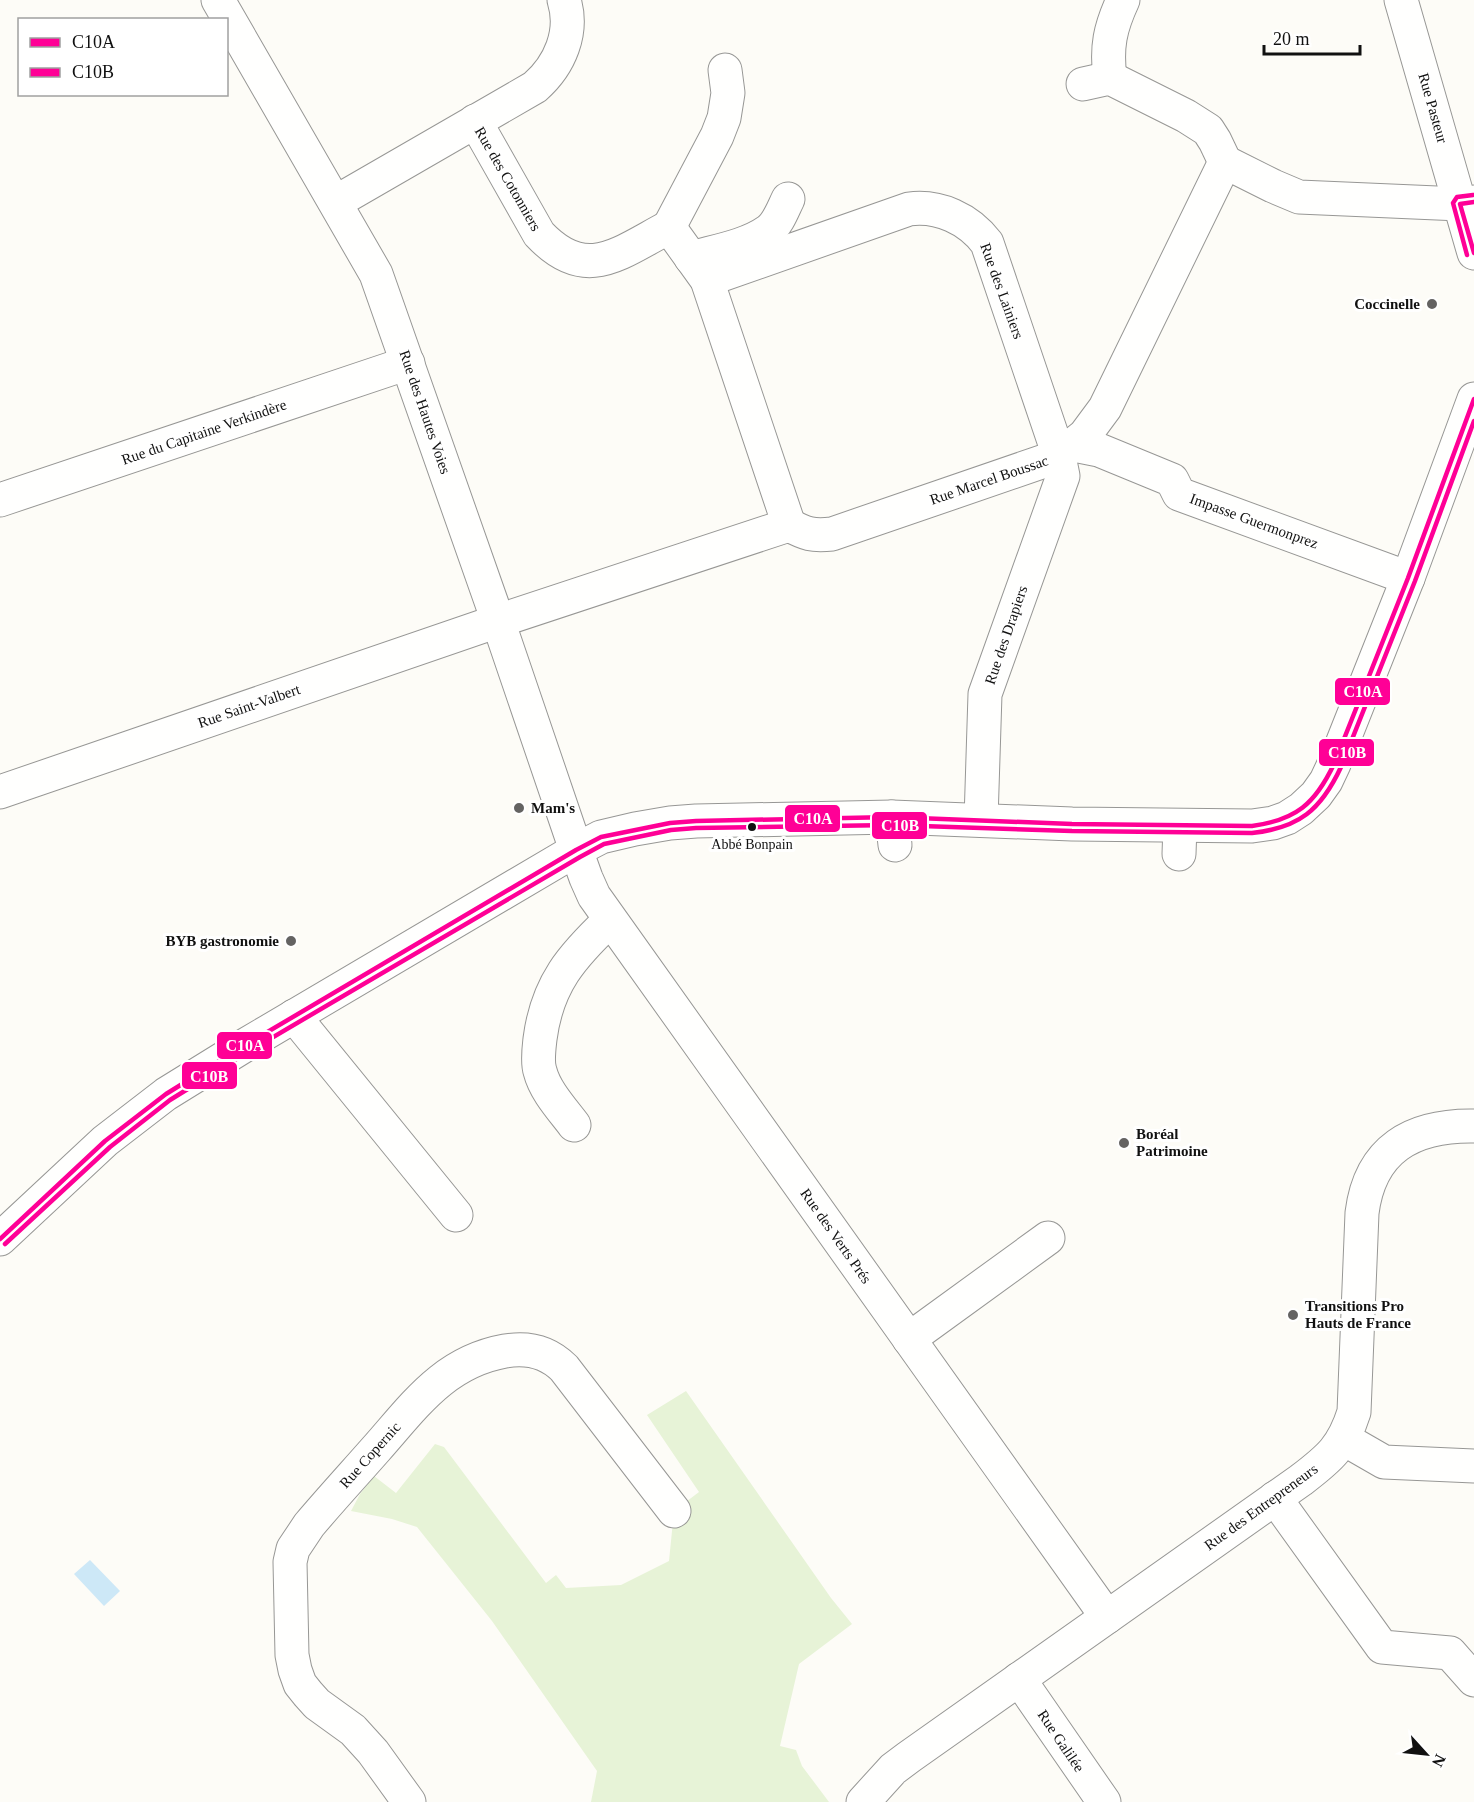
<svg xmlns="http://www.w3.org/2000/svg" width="1474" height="1802" viewBox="0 0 1474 1802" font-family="Georgia,serif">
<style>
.green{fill:#e7f3d7}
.water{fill:#cde8f7}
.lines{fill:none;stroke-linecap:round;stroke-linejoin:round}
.minor-casing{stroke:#979795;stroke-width:35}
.minor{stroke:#fffffe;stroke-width:33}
.bus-1-casing{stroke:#fff;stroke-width:9}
.bus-2-casing{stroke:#fff;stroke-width:9}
.bus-1{stroke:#ff0096;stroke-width:4.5}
.bus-2{stroke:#ff0096;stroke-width:4.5}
.poi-dot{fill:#646362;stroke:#fff;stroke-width:2}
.bus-dot{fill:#111;stroke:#fff;stroke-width:2}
.labels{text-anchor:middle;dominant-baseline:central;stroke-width:6;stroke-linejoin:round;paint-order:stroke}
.bus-label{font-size:14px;fill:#111;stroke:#fff}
.street-label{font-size:15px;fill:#111;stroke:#fff}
.poi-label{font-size:15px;font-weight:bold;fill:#111;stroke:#fff;text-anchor:start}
.line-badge{stroke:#fff;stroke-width:2}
.badge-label{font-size:16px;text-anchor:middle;font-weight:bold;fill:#fff}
</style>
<rect width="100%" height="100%" fill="#fdfcf7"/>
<path class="green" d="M686,1391L831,1598L852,1624L799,1664L780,1746L796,1750L802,1766L829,1802H591L597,1771L492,1621L417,1527L392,1519L351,1511L360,1494L374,1476L396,1493L435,1444L444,1447L546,1583L556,1575L566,1588L621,1585L669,1561L674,1511L699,1492L647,1415Z"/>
<path class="water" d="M90,1560L120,1591L104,1606L74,1574Z"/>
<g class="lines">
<g class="minor-casing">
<g id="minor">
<path d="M218,0L376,274L498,621L576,850L586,878L594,896L1107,1617"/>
<path d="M1401,0L1474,253"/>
<path d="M1110,78C1106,47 1110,28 1123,0"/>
<path d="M1083,84L1110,78L1186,116L1208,130L1215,141L1225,162"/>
<path d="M475,121L539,234C586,284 619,253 669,227"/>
<path d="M1225,162L1273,186L1299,197L1460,204L1474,202"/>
<path d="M336,202L535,87C560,65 574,32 564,0"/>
<path d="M669,227L707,280L789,525"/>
<path d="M669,227L717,136L724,118L728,93L725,70"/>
<path d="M691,258C716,251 747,246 768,231C778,224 783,209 788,199"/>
<path d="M707,280L909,209C939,205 969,219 987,243L1059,456L1063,476L985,694L981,820"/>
<path d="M1074,445L1099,450L1172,480L1179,494L1408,578"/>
<path d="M0,500L408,363"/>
<path d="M0,792L498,621L789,525C806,534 812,536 832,534L1059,456L1085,435L1105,408L1225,162"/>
<path d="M892,817L895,845"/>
<path d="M1179,854L1180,826"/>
<path d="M294,1016L456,1215"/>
<path d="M574,1125C562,1109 545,1091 540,1071C537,1062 539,1048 540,1039C547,984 572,956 610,920"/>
<path d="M0,1239L105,1141L166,1094L242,1047L576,850L601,837L635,829L670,823L696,821L892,817L1072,824L1252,826L1273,823L1287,818L1301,809L1316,795L1326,781L1334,764L1408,578L1474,399"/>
<path d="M909,1339L1048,1238"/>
<path d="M1344,1439L1384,1462L1474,1466"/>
<path d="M1275,1498L1382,1647L1450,1653L1474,1680"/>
<path d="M1019,1679L1104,1802"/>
<path d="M409,1802L373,1752L353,1730L317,1704L308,1694L300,1684L295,1670L292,1655L290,1562L293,1549L309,1525C331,1499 354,1474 376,1449C415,1405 444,1362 505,1351C528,1347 548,1352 564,1368L674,1511"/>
<path d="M863,1802L893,1769L909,1757L1301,1480C1330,1458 1343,1447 1354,1412L1362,1213C1370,1149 1412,1125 1474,1126"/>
</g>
</g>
<use href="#minor" class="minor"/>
<g class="bus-1-casing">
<g id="bus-1">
<path d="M1474,202L1460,204L1474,253"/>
<path d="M0,1239L105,1141L166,1094L242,1047L576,850L601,837L670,823L696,821L892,817L1072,824L1252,826C1296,820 1315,804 1334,764L1408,578L1474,399"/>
</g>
</g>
<g class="bus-2-casing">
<g id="bus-2">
<path d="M1467,255L1453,203L1457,197L1473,195"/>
<path d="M5,1244L110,1147L170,1100L246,1053L580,857L604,844L671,830L696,828L892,825L1072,831L1252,833C1299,828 1321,810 1341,767L1415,581L1474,421"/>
</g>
</g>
<use href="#bus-1" class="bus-1"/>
<use href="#bus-2" class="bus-2"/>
</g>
<g class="poi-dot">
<circle cx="1432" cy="304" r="6"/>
<circle cx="519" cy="808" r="6"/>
<circle cx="291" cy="941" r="6"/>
<circle cx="1124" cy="1143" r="6"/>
<circle cx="1293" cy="1315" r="6"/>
</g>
<circle class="bus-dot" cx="752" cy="827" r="5"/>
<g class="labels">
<g class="bus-label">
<text x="752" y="844">Abbé Bonpain</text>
</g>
<g class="street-label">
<text transform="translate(1433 108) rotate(74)">Rue Pasteur</text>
<text transform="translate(508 179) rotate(60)">Rue des Cotonniers</text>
<text transform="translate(1002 291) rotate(70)">Rue des Lainiers</text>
<text transform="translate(425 412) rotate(71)">Rue des Hautes Voies</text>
<text transform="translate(204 432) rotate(-19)">Rue du Capitaine Verkindère</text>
<text transform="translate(989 480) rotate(-19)">Rue Marcel Boussac</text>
<text transform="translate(1254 521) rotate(20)">Impasse Guermonprez</text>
<text transform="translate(1006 635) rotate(-71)">Rue des Drapiers</text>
<text transform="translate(249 706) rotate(-19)">Rue Saint-Valbert</text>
<text transform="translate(836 1236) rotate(55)">Rue des Verts Prés</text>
<text transform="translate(370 1455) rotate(-48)">Rue Copernic</text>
<text transform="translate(1261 1507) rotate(-36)">Rue des Entrepreneurs</text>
<text transform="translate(1061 1741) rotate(56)">Rue Galilée</text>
</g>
<g class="poi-label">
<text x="1420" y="304" text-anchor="end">Coccinelle</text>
<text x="531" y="808">Mam's</text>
<text x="279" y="941" text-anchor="end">BYB gastronomie</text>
<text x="1136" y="1134">Boréal<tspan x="1136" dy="17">Patrimoine</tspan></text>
<text x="1305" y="1306">Transitions Pro<tspan x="1305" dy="17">Hauts de France</tspan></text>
</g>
</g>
<g class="line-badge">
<rect x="1334" y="677" width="57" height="29" rx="6" fill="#ff0096"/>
<rect x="1318" y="738" width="57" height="29" rx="6" fill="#ff0096"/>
<rect x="784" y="804" width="57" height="29" rx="6" fill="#ff0096"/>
<rect x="871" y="811" width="57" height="29" rx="6" fill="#ff0096"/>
<rect x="216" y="1031" width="57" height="29" rx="6" fill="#ff0096"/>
<rect x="181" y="1061" width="57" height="29" rx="6" fill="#ff0096"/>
</g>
<g class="badge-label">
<text x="1363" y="697">C10A</text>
<text x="1347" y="758">C10B</text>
<text x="813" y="824">C10A</text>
<text x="900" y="831">C10B</text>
<text x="245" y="1051">C10A</text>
<text x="209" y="1082">C10B</text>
</g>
<rect x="18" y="18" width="210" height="78" fill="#ffffff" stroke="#a0a0a0" stroke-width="1.5"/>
<rect x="30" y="38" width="30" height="9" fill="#ff0096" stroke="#a0a0a0" stroke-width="1.5"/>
<text x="72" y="48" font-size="18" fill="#111111">C10A</text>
<rect x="30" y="68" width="30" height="9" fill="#ff0096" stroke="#a0a0a0" stroke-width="1.5"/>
<text x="72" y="78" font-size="18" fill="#111111">C10B</text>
<g transform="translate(1426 1754) rotate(117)" stroke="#ffffff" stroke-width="4.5" paint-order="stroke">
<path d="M0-4.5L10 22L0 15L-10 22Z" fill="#111111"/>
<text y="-9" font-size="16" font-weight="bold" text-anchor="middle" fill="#111111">N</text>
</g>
<path d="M1264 45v9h96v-9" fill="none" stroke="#111111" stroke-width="3"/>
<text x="1273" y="45" font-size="18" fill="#111111" stroke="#ffffff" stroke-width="4.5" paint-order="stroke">20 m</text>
</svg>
